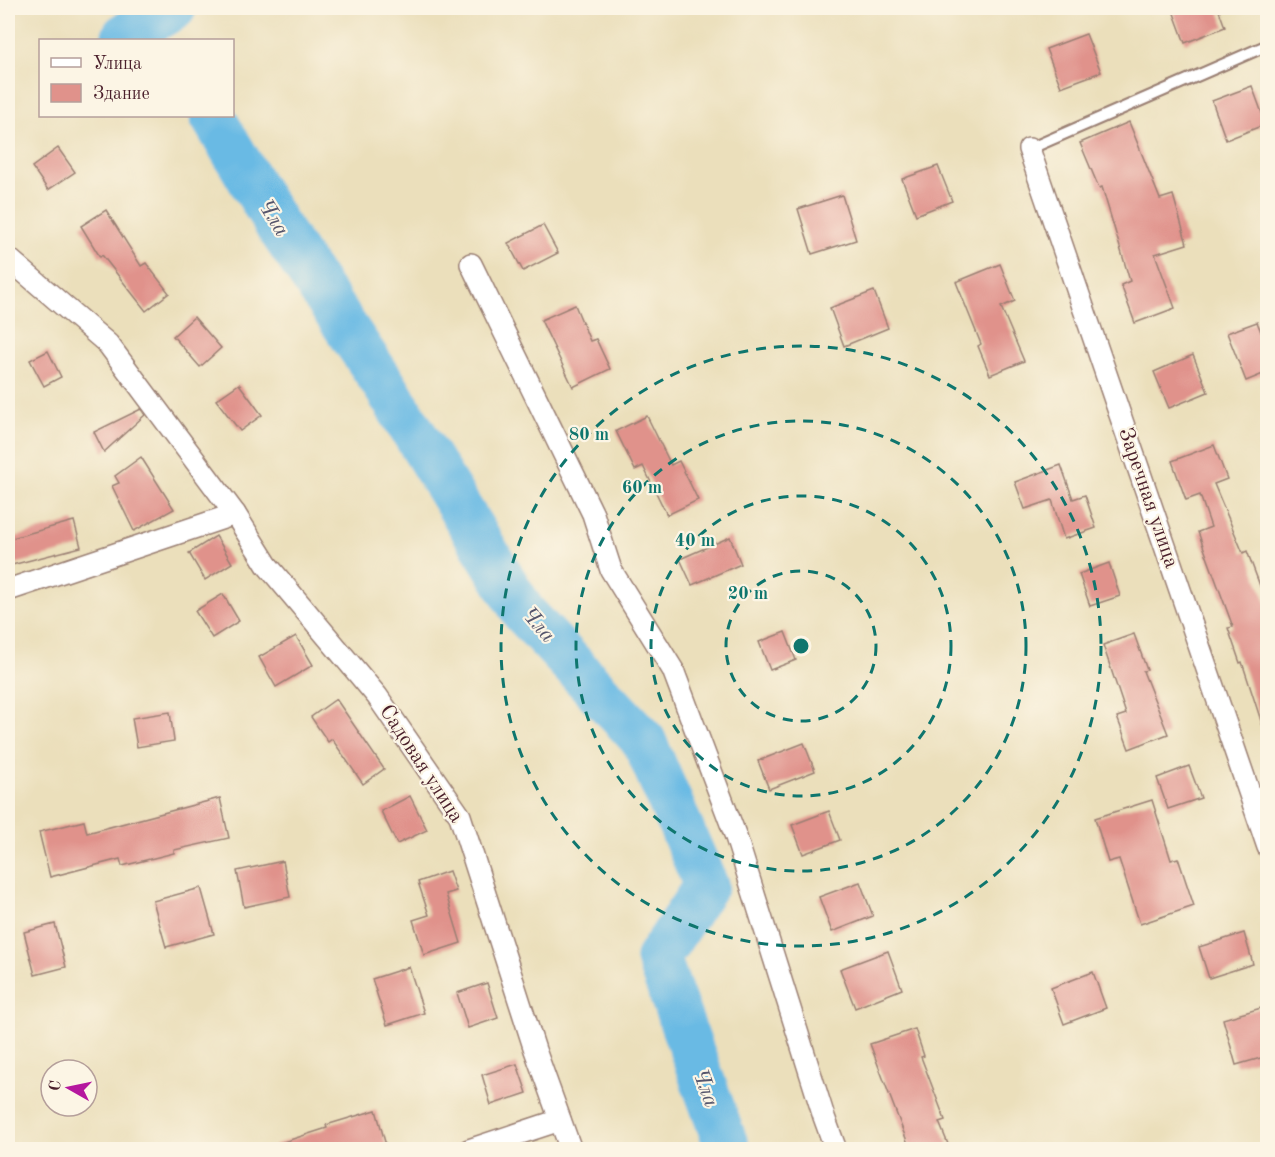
<svg xmlns="http://www.w3.org/2000/svg" width="1275" height="1157" viewBox="0 0 1275 1157" font-family="'Old Standard TT',serif">
<style>
.lines{fill:none;stroke-linecap:round;stroke-linejoin:round}
.river{stroke:#69bae4;stroke-width:45}
.building{fill:#e0928b}
.service-casing{stroke:#9a7f73;stroke-width:14}
.minor-casing{stroke:#9a7f73;stroke-width:24}
.service{stroke:#fff;stroke-width:10}
.minor{stroke:#fff;stroke-width:21}
.ring{fill:none;stroke:#0f766e;stroke-width:3;stroke-dasharray:10 8}
.labels{text-anchor:middle;dominant-baseline:central;stroke-width:4.5;stroke-linejoin:round;paint-order:stroke}
.street-label{font-size:21px;fill:#4a1f2b;stroke:#fcf5e5}
.water-label{font-size:22px;font-style:italic;fill:#55556c;stroke:#fcf5e5}
.centre{fill:#0f766e;stroke:#fcf5e5;stroke-width:3}
.ring-label{font-size:18px;text-anchor:middle;font-weight:bold;fill:#0f766e;stroke:#fcf5e5;stroke-width:4.5;stroke-linejoin:round;paint-order:stroke}
</style>
<rect width="100%" height="100%" fill="#fcf5e5"/>
<filter id="ink" filterUnits="userSpaceOnUse"><feTurbulence type="fractalNoise" baseFrequency=".0167" numOctaves="2"/><feDisplacementMap in="SourceGraphic" scale="12" xChannelSelector="R" yChannelSelector="G"/><feConvolveMatrix kernelMatrix="1 2 1 2 8 2 1 2 1" color-interpolation-filters="sRGB"/></filter>
<filter id="wash" filterUnits="userSpaceOnUse"><feTurbulence type="fractalNoise" baseFrequency=".008" numOctaves="4" result="noise"/><feDisplacementMap in="SourceGraphic" scale="24" xChannelSelector="R" yChannelSelector="G"/><feGaussianBlur stdDeviation="1.35" result="paint"/><feColorMatrix in="noise" values="0 0 0 0 0 0 0 0 0 0 0 0 0 0 0 0 0 1.4 0 .05"/><feComposite in="paint" operator="in"/></filter>
<g filter="url(#wash)">
<rect width="100%" height="100%" fill="#ebdfbb"/>
<g class="lines">
<g class="river">
<path d="M128,40L124,36L174,8"/>
<path d="M212,116L276,224L382,381L524,613L644,741L706,885L658,958L728,1150"/>
</g>
</g>
<g id="blocks">
<g class="building">
<path d="M1172,8H1218L1225,27L1185,43Z"/>
<path d="M1086,34L1101,72L1061,87L1046,49Z"/>
<path d="M1252,86L1266,124L1226,140L1212,101Z"/>
<path d="M1129,122L1160,199L1173,195L1187,244L1155,254L1175,308L1135,323L1121,285L1130,281L1102,187L1099,188L1080,143Z"/>
<path d="M58,148L75,172L48,190L32,167Z"/>
<path d="M938,166L952,201L916,215L902,179Z"/>
<path d="M842,195L856,240L812,254L798,209Z"/>
<path d="M106,210L141,266L146,263L169,293L146,311L102,255L100,257L81,226Z"/>
<path d="M543,225L558,253L523,271L508,243Z"/>
<path d="M1000,264L1015,301L1001,307L1024,361L990,375L978,346L981,344L956,282Z"/>
<path d="M874,291L888,328L844,346L830,308Z"/>
<path d="M575,305L590,341L596,339L610,369L573,387L541,320Z"/>
<path d="M194,317L221,348L200,367L173,336Z"/>
<path d="M1257,322L1268,349V372L1246,381L1227,333Z"/>
<path d="M48,351L61,377L44,386L30,360Z"/>
<path d="M1193,355L1208,392L1169,408L1154,372Z"/>
<path d="M239,384L262,415L240,431L216,400Z"/>
<path d="M141,409L145,415L104,452L94,432Z"/>
<path d="M647,416L671,465L679,461L698,500L667,515L643,466L635,470L616,431Z"/>
<path d="M1214,445L1227,479L1214,484L1243,553L1247,551L1268,607V726L1263,727L1242,662L1240,663L1228,628L1233,627L1198,532L1211,527L1200,495L1186,500L1172,461Z"/>
<path d="M141,457L174,509L134,531L112,486L119,483L115,476Z"/>
<path d="M1061,465L1073,499L1085,495L1096,528L1064,539L1052,500L1025,509L1015,482Z"/>
<path d="M74,521L81,547L8,566V539Z"/>
<path d="M216,536L232,563L205,580L189,553Z"/>
<path d="M730,537L741,564L692,585L680,559Z"/>
<path d="M1109,563L1120,596L1090,606L1079,574Z"/>
<path d="M223,594L239,621L212,638L195,611Z"/>
<path d="M785,632L796,660L770,670L759,642Z"/>
<path d="M1134,634L1147,670L1143,671L1168,734L1129,749L1117,717L1126,714L1103,645Z"/>
<path d="M296,636L313,665L276,687L259,657Z"/>
<path d="M336,699L384,769L363,784L332,739L328,742L311,717Z"/>
<path d="M170,712L174,741L137,747L132,718Z"/>
<path d="M804,743L815,771L769,789L758,761Z"/>
<path d="M1189,766L1201,798L1168,809L1157,778Z"/>
<path d="M410,796L427,830L397,844L381,811Z"/>
<path d="M220,798L229,838L174,850V853L122,866L120,859L50,877L39,832L84,821L87,833Z"/>
<path d="M1152,800L1171,860L1178,858L1194,906L1140,924L1119,859L1108,862L1095,818Z"/>
<path d="M829,811L840,840L803,854L792,825Z"/>
<path d="M283,861L290,897L244,907L237,871Z"/>
<path d="M449,871L456,891L446,894L461,943L424,955L413,920L429,915L418,882Z"/>
<path d="M860,882L873,916L832,932L819,897Z"/>
<path d="M201,888L214,934L166,947L153,901Z"/>
<path d="M55,924L66,967L35,975L24,932Z"/>
<path d="M1244,933L1253,964L1209,978L1199,947Z"/>
<path d="M888,951L902,989L855,1008L840,969Z"/>
<path d="M409,967L424,1013L387,1025L372,979Z"/>
<path d="M1093,972L1106,1008L1064,1024L1051,988Z"/>
<path d="M487,983L498,1018L468,1028L457,993Z"/>
<path d="M1268,1006V1056L1236,1065L1223,1019Z"/>
<path d="M915,1029L924,1056L921,1057L945,1120L939,1122L950,1149H910L870,1044Z"/>
<path d="M517,1064L527,1093L491,1105L482,1075Z"/>
<path d="M376,1110L387,1149H274V1145L327,1128L326,1125Z"/>
</g>
</g>
</g>
<g filter="url(#ink)">
<use href="#blocks" fill-opacity="0" stroke="#9a7f73" stroke-width="1.5"/>
<g class="lines">
<g class="service-casing">
<path id="service" d="M1029,149L1268,45"/>
</g>
<g class="minor-casing">
<g id="minor">
<path d="M1029,149L1268,847"/>
<path d="M8,258L108,344L235,514L267,565L377,696L460,816L535,1050L571,1150"/>
<path d="M471,264L593,514L611,570L673,670L736,837L824,1117L836,1150"/>
<path d="M8,590L235,514"/>
<path d="M469,1150L560,1120"/>
</g>
</g>
<use href="#service" class="service"/>
<use href="#minor" class="minor"/>
</g>
</g>
<g class="ring">
<circle cx="801" cy="646" r="75"/>
<circle cx="801" cy="646" r="150"/>
<circle cx="801" cy="646" r="225"/>
<circle cx="801" cy="646" r="300"/>
</g>
<g class="labels">
<g class="street-label">
<text transform="translate(1148 498) rotate(71)">Заречная улица</text>
<text transform="translate(421 764) rotate(57)">Садовая улица</text>
</g>
<g class="water-label">
<text transform="translate(273 218) rotate(58)">Чла</text>
<text transform="translate(538 625) rotate(49)">Чла</text>
<text transform="translate(705 1088) rotate(70)">Чла</text>
</g>
</g>
<circle cx="801" cy="646" r="9" class="centre"/>
<g class="ring-label">
<text x="589" y="440">80 m</text>
<text x="642" y="493">60 m</text>
<text x="695" y="546">40 m</text>
<text x="748" y="599">20 m</text>
</g>
<rect width="1275" height="1157" fill="none" stroke="#fcf5e5" stroke-width="30"/>
<rect x="39" y="39" width="195" height="78" fill="#fcf5e5" stroke="#b59f9b" stroke-width="1.5"/>
<rect x="51" y="58" width="30" height="9" fill="#ffffff" stroke="#b59f9b" stroke-width="1.5"/>
<text x="93" y="69" font-size="18" fill="#4a1f2b">Улица</text>
<rect x="51" y="84" width="30" height="18" fill="#e0928b" stroke="#b59f9b" stroke-width="1.5"/>
<text x="93" y="99" font-size="18" fill="#4a1f2b">Здание</text>
<g transform="translate(69 1088) rotate(279)"><circle r="28" fill="#fcf5e5" stroke="#b59f9b" stroke-width="1.5"/>
<path d="M0-4.5L10 22L0 15L-10 22Z" fill="#b5179e"/>
<text y="-9" font-size="16" font-weight="bold" text-anchor="middle" fill="#4a1f2b">С</text>
</g>
</svg>
